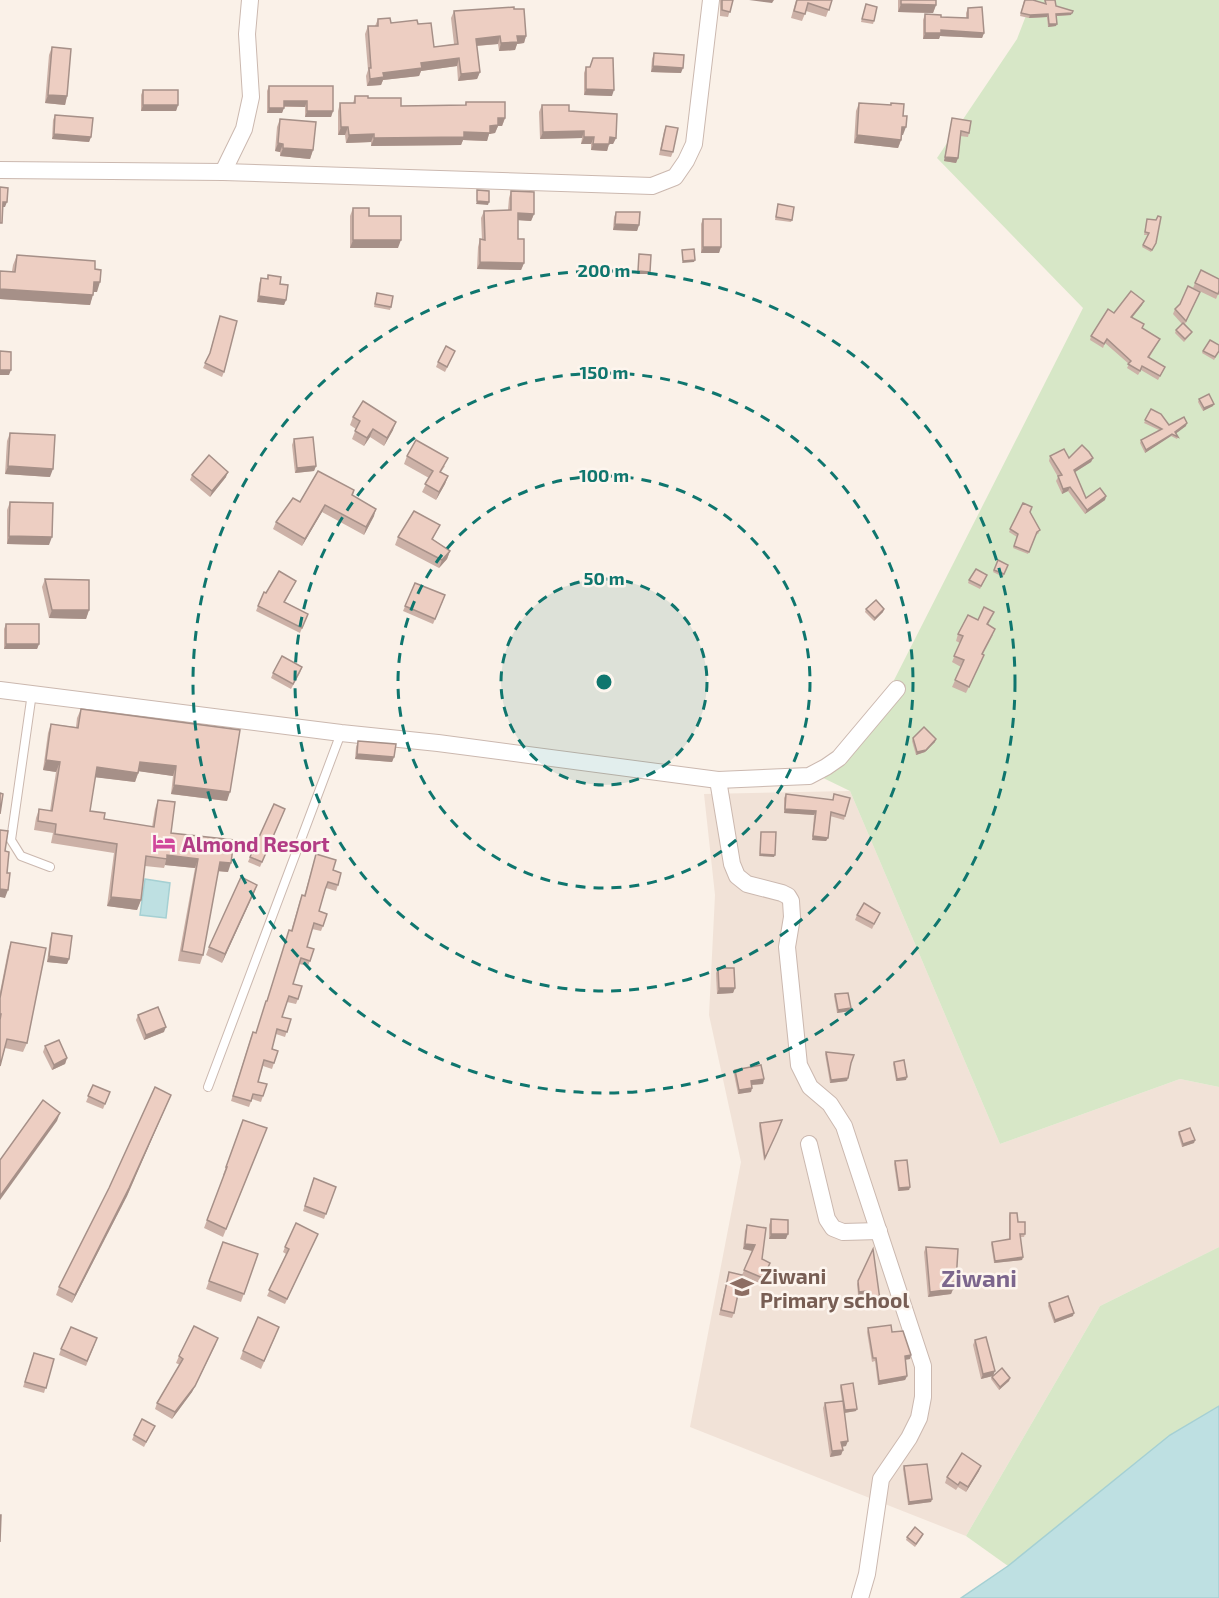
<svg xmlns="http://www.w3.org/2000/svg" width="1219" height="1598" viewBox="0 0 1219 1598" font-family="'Exo 2',sans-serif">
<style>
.residential{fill:#f1e2d7}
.green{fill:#d7e7c7}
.water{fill:#bee0e2;stroke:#a5d0d3;stroke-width:1.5}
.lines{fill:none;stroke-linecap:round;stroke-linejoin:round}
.service-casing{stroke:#cbb8af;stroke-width:10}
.minor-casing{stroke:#cbb8af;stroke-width:18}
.service{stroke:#fff;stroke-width:8}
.minor{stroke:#fff;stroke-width:16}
.wall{fill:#ccb1a7}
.shaded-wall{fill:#a69088}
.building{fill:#edcec2;stroke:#a69088;stroke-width:1.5}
.ring{fill:none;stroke:#0f766e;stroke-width:3;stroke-dasharray:10 8}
.labels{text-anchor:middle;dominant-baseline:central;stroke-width:5;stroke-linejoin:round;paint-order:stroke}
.hotel-label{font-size:21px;font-weight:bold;fill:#b23c85;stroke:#fdf5ee;text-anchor:start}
.education-label{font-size:21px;font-weight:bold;fill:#785e54;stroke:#fdf5ee;text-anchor:start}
.quarter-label{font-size:24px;font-weight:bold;fill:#7c668d;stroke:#fdf5ee}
.centre{fill:#0f766e;stroke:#fdf5ee;stroke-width:3}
.ring-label{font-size:18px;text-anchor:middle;font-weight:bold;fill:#0f766e;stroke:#fdf5ee;stroke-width:5;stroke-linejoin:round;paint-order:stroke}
</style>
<rect width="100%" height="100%" fill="#faf1e8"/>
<path class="residential" d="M850,791L1000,1144L1180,1079L1219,1087V1247L1100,1306L966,1536L690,1427L741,1162L709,1015L715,895L704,794Z"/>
<g class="green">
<path d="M1032,0H1219V1087L1180,1079L1000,1144L850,791L817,775L887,694L1083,308L937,158L1017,39Z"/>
<path d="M1219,1247V1406L1170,1435L1008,1566L966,1536L1100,1306Z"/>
</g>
<g class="water">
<path d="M145,879L170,883L166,918L140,915Z"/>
<path d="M1219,1406V1598H961L1008,1566L1170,1435Z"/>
</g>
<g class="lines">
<g class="service-casing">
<g id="service">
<path d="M32,693L11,840L21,856L50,867"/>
<path d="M208,1087L341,733"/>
</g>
</g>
<g class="minor-casing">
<g id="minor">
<path d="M0,170L223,172L652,186L675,177L686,161L694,144L711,0"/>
<path d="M223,172L244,129L251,97L247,34L250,0"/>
<path d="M0,690L341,733L438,743L718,780L809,776L826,767L839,758L897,689"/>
<path d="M718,780L732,864L737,876L747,884L782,893L788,896L791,901L792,917L787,947L799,1065L810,1087L830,1104L844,1126L923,1366V1397L919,1418L909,1438L881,1479L867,1574L860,1598"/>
<path d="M809,1144L827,1219L833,1228L843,1232L879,1231"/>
</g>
</g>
<use href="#service" class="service"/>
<use href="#minor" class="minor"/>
</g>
<g class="wall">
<path d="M720,0H733L728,17L720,16Z"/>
<path d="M796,0H832L826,17L806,11L802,21L791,18Z"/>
<path d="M898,0H936V5L933,13L898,12Z"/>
<path d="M1024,0L1045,3L1044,0H1055L1056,6L1071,15L1056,16V26L1048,27L1047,17L1029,18L1020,16Z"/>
<path d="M865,7L874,21L873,24L861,22Z"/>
<path d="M968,8L984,33L982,38L940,36L939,39H923V20L925,14L941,17L966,18V13Z"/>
<path d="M514,9L526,36L524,43L517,44L515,50L499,51L498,44L477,46L480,72L477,79L458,81L457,66L421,71L419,76L383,80L381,85L367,86L366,76L368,70L365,34L368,26H375L378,19L391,23L418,24L434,47L454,44L451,18L454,11Z"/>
<path d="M52,47L67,96L65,105L45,103L49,55Z"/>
<path d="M654,53L681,73L651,72L652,59Z"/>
<path d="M593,58L612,96L584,95V73L586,67H590Z"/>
<path d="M269,86L333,111L331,117H305V107H284L282,113H267V91Z"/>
<path d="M143,90L178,105L176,111H141V95Z"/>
<path d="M355,96L401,106L465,105L466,102L505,118L502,126H498L495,133L489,134L487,141L463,140L461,145L371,146V142L346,143L345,135H338V111L340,103H353Z"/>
<path d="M859,103L890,105L891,103L903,135H902L901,140L898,148L854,143L856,111Z"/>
<path d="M542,105L569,111L616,138L613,144H609L607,151L591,150V144H581L582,138L540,139L539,112Z"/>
<path d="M55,115L91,137L89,142L52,139L53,120Z"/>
<path d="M952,118L969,133L968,137L960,136L958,158L956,163L944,161Z"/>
<path d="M280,119L313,150L310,159L280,156V152L275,151L277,127Z"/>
<path d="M666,126L673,152L671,157L659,155L664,131Z"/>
<path d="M511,191L534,214L531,221L518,220V239L524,263L521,270L477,269L478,247L480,239L482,240L481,218L484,211L508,210L509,198Z"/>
<path d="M778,204L792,220L791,222L775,220Z"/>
<path d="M353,208L369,216L398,248H350V216Z"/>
<path d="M616,212L639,225L637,231L613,230L614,217Z"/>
<path d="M703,219L721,247L719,253H701V224Z"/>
<path d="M1147,219L1156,243L1151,252L1142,247L1148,235H1144Z"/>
<path d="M17,255L95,269L97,292H93L90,305L0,299V271H12L13,265Z"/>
<path d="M268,275L280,284L286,300L284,305L257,302L259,284L261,278L267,279Z"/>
<path d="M1219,279V292L1216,299L1193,288L1195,283Z"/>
<path d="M1200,292L1185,324L1192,332L1191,334L1184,342L1175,333L1176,330L1182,324L1173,314L1175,309Z"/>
<path d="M377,293L391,307L390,310L374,307Z"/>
<path d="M1142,305L1132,318L1142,329L1160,339L1149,358L1165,367L1158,380L1141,370L1138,375L1127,368L1129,364L1105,343L1103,348L1090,340L1091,336L1114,313Z"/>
<path d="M220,316L224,372L222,377L203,368L209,355Z"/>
<path d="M1219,345V352L1214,360L1202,353L1203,351Z"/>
<path d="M455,351L445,372L436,367L438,362Z"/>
<path d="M1199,399L1213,406L1203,411L1198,402Z"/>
<path d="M1151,409L1169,425L1186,426L1176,433L1178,437L1177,439L1171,436L1145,453L1140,443L1141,440L1159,430L1144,423Z"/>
<path d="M353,417L393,430L384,446L370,437L364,446L352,439L356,429L350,425Z"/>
<path d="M10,433L50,477L5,474L7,441Z"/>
<path d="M294,439L316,466L314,471L295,473L292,445Z"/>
<path d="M407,456L445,466L441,472L448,476L445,484L436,500L422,492L429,478L404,464Z"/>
<path d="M1050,456L1093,458L1091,462L1075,472L1086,498L1106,496L1105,500L1085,514L1068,491L1062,494L1056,481L1058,477L1049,461Z"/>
<path d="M192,475L226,477L210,497L190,480Z"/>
<path d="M354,490L353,495L374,516L364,535L322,512L302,546L273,529L276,522L300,502Z"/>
<path d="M10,502L49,545L7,544V510Z"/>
<path d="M1023,503L1030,512L1039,533L1036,535L1028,554L1013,548L1017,537L1009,532Z"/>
<path d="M440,525L433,539L450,551L447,559L439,568L395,545L398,537Z"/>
<path d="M998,560L1008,565L1003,577L993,572Z"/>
<path d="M986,578L980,589L968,583L969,580Z"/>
<path d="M45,579L89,610L86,619L49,618L42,587Z"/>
<path d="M296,581L285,602L308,614L300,633L256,611L258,606L266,593Z"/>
<path d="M415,583L443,601L433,624L403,611Z"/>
<path d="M866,609H884L883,612L874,621L865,612Z"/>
<path d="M991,619L988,625L993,635L983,654L981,662L966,693L952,687L961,667L952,662L960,643L956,641L958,634L978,620Z"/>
<path d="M6,624L39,644L37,649H4V629Z"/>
<path d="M302,667L300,673L291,689L271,678L273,673Z"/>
<path d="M81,709L240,730L227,801L171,794L173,776L139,771L135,782L95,777L90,811L104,819L152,827L155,809L158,800L171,833L228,872L218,871L203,955L200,964L178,961L195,868L165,865L164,868L145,866L141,900L137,910L107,906L114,853L51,843L53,833L34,830L36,818L39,809L50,811L56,772L43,770L48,733L51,724L76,727L77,718Z"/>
<path d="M913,738L935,742L925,752L916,755L912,741Z"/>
<path d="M358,741L394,757L392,762L355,759L356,747Z"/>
<path d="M786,794L845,816L844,820L830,816L828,838L826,841L812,840L814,815L784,813V798Z"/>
<path d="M285,809L260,867L248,862L250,857Z"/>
<path d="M316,854L333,870L338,885L336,891L326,888L319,911L323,926L321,931L312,929L307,947L314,949L308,966L299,964L293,984L298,999L296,1004L287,1002L282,1017L291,1019L285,1037L276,1034L272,1049L278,1051L272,1069L263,1066L258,1082L267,1084L261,1102L252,1099L249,1107L231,1101L251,1037L256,1033L291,931L300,900L302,895L304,896Z"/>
<path d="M257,885L222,963L206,955L209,947Z"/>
<path d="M880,913L872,929L855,920L857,915Z"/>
<path d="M52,933L69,959L67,964L47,962L50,939Z"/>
<path d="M11,942L27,1043L23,1052L5,1048L0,1066V992L8,951Z"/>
<path d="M718,968L735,988L733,993L717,994L716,973Z"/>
<path d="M835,994L850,1011L837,1013L834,996Z"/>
<path d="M138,1015L164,1032L144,1040L136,1020Z"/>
<path d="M45,1046L67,1058L65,1064L52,1070L43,1052Z"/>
<path d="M826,1052L850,1064L847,1081L830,1083L825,1054Z"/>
<path d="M894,1062L906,1080L896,1081L893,1064Z"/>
<path d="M735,1070L764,1079L763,1084L752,1085L751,1092L738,1094L734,1074Z"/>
<path d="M93,1085L110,1092L103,1109L86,1102Z"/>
<path d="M171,1095L127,1196L72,1303L56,1295L59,1287Z"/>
<path d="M243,1120L267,1128L223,1237L204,1228L224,1175H223Z"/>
<path d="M782,1120L764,1161L759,1126L760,1123Z"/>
<path d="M1179,1132L1195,1140L1194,1143L1182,1147L1178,1134Z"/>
<path d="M895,1161L910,1187L909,1190L898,1191L894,1164Z"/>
<path d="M314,1178L336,1187L324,1219L303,1211Z"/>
<path d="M1010,1213L1018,1222L1025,1234L1024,1237H1020L1023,1257L1022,1260L994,1263L991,1244L992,1242L1009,1240V1216Z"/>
<path d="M771,1219L786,1239H769V1225Z"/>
<path d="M747,1225L762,1259L768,1268L761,1284L742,1275L753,1251L743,1249L745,1231Z"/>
<path d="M318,1234L285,1304L267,1296L286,1254L283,1252L285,1247Z"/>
<path d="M223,1242L258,1254L241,1302L206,1289Z"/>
<path d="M926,1247L954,1287L951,1294L928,1297L924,1252Z"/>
<path d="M873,1249L880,1300L879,1303L866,1304L865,1294L858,1295L857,1284Z"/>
<path d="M729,1272L734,1313L732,1318L719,1315Z"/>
<path d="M1049,1303L1073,1316L1054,1323L1048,1306Z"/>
<path d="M868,1328L892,1332L911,1355L910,1359L905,1360L907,1376L905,1380L878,1385L875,1361L872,1362L867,1332Z"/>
<path d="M276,1335L261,1369L240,1359L243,1351Z"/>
<path d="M975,1340L994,1375L1010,1378L1009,1381L999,1390L991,1379L992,1376L981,1379L973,1345Z"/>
<path d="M95,1344L86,1366L59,1355L61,1349Z"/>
<path d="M216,1344L192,1392L172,1419L155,1409L157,1403L180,1365L176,1363L179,1356Z"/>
<path d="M34,1353L54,1359L44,1393L23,1387Z"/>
<path d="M841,1385L856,1411L844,1413L846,1446L842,1447L843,1450L841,1455L830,1457L823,1408L825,1403L842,1401L840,1387Z"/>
<path d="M155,1426L144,1447L132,1440L134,1435Z"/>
<path d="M904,1466L932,1499L931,1502L908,1505L903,1469Z"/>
<path d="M979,1471L966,1492L958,1487L956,1490L945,1483L947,1477Z"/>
<path d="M923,1534L922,1537L915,1547L906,1540L907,1537Z"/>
</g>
<g class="shaded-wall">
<path d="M749,0H774L772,3Z"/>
<path d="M901,4L936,5L933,13L898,12Z"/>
<path d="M1072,13L1071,15L1055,16L1056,14Z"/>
<path d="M1048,14L1047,17L1029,18L1030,15Z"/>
<path d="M1049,24H1057L1056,26L1048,27Z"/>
<path d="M941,30L984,33L982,38L940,36L939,39H923L925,33Z"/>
<path d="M500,36L498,44L473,46L476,39Z"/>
<path d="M517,36H526L524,43L517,44L515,50L499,51L501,43Z"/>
<path d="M459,58L457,66L421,71L419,76L383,80L381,85L367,86L370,79L383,73L421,63Z"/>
<path d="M653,66L683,68L681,73L651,72Z"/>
<path d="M480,72L477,79L458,81L461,74Z"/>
<path d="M586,89L614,90L612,96L584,95Z"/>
<path d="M48,95L67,96L65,105L45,103Z"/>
<path d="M284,101H307L305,107L282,106Z"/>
<path d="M143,105H178L176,111H141Z"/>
<path d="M269,108H284L282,113H267Z"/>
<path d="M307,111H333L331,117H305Z"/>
<path d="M498,118H505L502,126H498L495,133L489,134L487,141L463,140L461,145L371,146L374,138L464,132L490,126Z"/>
<path d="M341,127H348L345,135H338Z"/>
<path d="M902,127H906L903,135H899Z"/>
<path d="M584,131L582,138L540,139L543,132Z"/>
<path d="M54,134L91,137L89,142L52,139Z"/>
<path d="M374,134L371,142L346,143L349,135Z"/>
<path d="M857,135L901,140L898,148L854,143Z"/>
<path d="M584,137H594L591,144H581Z"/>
<path d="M610,137L616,138L613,144H607Z"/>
<path d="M278,143L283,144L280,152L275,151Z"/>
<path d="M593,144H609L607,151L591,150Z"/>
<path d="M283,148L313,150L310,159L280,156Z"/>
<path d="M945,157L958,158L956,163L944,161Z"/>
<path d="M477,201L489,202L488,205L476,204Z"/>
<path d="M3,202H7L5,207H1Z"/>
<path d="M518,213L534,214L531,221L516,220Z"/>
<path d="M615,224L639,225L637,231L613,230Z"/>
<path d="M353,240H401L398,248H350Z"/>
<path d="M703,247H721L719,253H701Z"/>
<path d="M695,260L694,262L682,263L683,261Z"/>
<path d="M480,262L524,263L521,270L477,269Z"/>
<path d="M638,271L650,272L649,274H637Z"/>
<path d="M94,282H100L97,292H91Z"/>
<path d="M0,289L93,295L90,305L0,299Z"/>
<path d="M259,296L286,300L284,305L257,302Z"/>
<path d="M1144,301L1142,305L1129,321L1131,317Z"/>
<path d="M0,370H11L9,375H0Z"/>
<path d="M1214,404L1213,406L1203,411L1204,408Z"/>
<path d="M396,422L393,430L384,446L387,438Z"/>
<path d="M1187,423L1186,426L1174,435L1175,432Z"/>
<path d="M373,429L370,437L364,446L367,438Z"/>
<path d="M1172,434L1171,436L1145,453L1146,450Z"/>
<path d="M1093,458L1091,462L1072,474L1074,470Z"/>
<path d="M8,466L53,469L50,477L5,474Z"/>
<path d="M316,466L314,471L295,473L297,468Z"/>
<path d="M228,472L226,477L210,497L212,491Z"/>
<path d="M448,476L445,484L436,500L439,492Z"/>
<path d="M1070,487L1068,491L1062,494L1063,489Z"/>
<path d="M1106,496L1105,500L1085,514L1087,510Z"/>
<path d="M325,505L322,512L302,546L305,539Z"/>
<path d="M376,509L374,516L364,535L366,527Z"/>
<path d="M9,536L52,537L49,545L7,544Z"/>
<path d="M450,551L447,559L439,568L442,560Z"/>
<path d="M884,609L883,612L874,621L875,618Z"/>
<path d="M52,610H89L86,619L49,618Z"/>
<path d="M6,644H39L37,649H4Z"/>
<path d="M936,739L935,742L925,752L916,755L917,752Z"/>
<path d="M357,754L394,757L392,762L355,759Z"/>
<path d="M46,760L60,762L56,772L43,770Z"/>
<path d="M140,762L176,766L173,776L137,771Z"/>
<path d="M97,767L138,773L135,782L93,777Z"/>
<path d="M174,785L230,792L227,801L171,794Z"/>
<path d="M785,809L816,811L814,815L784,813Z"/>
<path d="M813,836L828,838L826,841L812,840Z"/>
<path d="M760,854L775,855L774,857L759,856Z"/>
<path d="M167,855L198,859L195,868L165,865Z"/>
<path d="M220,862L231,863L228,872L217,871Z"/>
<path d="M257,885L254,893L222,963L225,954Z"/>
<path d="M0,889L8,890L5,898L0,897Z"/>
<path d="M111,897L141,900L137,910L107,906Z"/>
<path d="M49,956L69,959L67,964L47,962Z"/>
<path d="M719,988H735L733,993L717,994Z"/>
<path d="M851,1008L850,1011L837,1013L838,1010Z"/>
<path d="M166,1027L164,1032L144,1040L146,1035Z"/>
<path d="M67,1058L65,1064L52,1070L54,1065Z"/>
<path d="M907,1077L906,1080L896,1081L897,1079Z"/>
<path d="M848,1078L847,1081L830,1083L831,1080Z"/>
<path d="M764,1079L763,1084L750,1085L751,1081Z"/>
<path d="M752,1088L751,1092L738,1094L739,1090Z"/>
<path d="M171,1095L127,1196L72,1303L75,1295Z"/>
<path d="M60,1113L57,1121L0,1200V1196Z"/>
<path d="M1195,1140L1194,1143L1182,1147L1183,1144Z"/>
<path d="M910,1187L909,1190L898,1191L899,1188Z"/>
<path d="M771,1234H788L786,1239H769Z"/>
<path d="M745,1244L755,1245L753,1251L743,1249Z"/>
<path d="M1023,1257L1022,1260L994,1263L995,1261Z"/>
<path d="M953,1289L951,1294L928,1297L930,1292Z"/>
<path d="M866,1291L865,1294L858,1295L859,1292Z"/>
<path d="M880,1300L879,1303L866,1304L867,1302Z"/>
<path d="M1074,1313L1073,1316L1054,1323L1055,1320Z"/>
<path d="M218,1338L192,1392L172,1419L175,1412Z"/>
<path d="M911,1355L910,1359L903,1360L905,1356Z"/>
<path d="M995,1371L993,1376L981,1379L983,1374Z"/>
<path d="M907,1376L905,1380L878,1385L879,1381Z"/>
<path d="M1010,1378L1009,1381L999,1390L1000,1387Z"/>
<path d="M857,1409L856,1411L844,1413L845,1410Z"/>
<path d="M848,1441L846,1446L839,1447L841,1442Z"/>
<path d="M843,1450L841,1455L830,1457L832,1451Z"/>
<path d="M981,1466L979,1471L966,1492L968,1487Z"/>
<path d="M932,1499L931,1502L908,1505L909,1502Z"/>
</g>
<g class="building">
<path d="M722,0H733L730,12L722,10Z"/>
<path d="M797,0H832L829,10L808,3L805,14L794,11Z"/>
<path d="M901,0H936V5L901,4Z"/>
<path d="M1025,0H1033L1046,4L1045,0H1055L1056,6L1073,11L1072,13L1056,14L1057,24H1049L1048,14L1030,15L1021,13Z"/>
<path d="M866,4L877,7L874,21L862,19Z"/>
<path d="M514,7V9H524L526,36H517L518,42L501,43L500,36L476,39L480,72L461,74L459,58L421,63L422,68L383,73L384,77L370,79L369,68H371L368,26H378V19L390,18L391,23L417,20L418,24L431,23L434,47L458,44L454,11Z"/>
<path d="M982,7L984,33L941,30V33H925V14L941,15V17L968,18V8Z"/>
<path d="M52,47L71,49L67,96L48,95Z"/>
<path d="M654,53L684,55L683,68L653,66Z"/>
<path d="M593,58H613L614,90L586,89V67H590Z"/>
<path d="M269,86H333V111H307V101H284V108H269Z"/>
<rect x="143" y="90" width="35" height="15"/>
<path d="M355,96H368V98H401V106L466,105V102H505V118H498V125L490,126V133L464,132V137L374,138V134L349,135L348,127H341L340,103H355Z"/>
<path d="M859,103L891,105V103L904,104L903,116H907L906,127H902L901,140L857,135Z"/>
<path d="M542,105H569V111L617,114L616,138L610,137L609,144H593L594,137H584V131L543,132Z"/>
<path d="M55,115L93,118L91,137L54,134Z"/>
<path d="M952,118L971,121L969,133L961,131L958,158L945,157Z"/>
<path d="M280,119L316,122L313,150L283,148V144L278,143Z"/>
<path d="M666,126L678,128L673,152L661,150Z"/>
<path d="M0,187L8,188L7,202H3L2,223H0Z"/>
<path d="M477,190L489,191V202L477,201Z"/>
<path d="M511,191L534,192V214L518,213V239H524V263L480,262V239L485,240L484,211L511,210Z"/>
<path d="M778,204L794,207L792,220L776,217Z"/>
<path d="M353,208H369V216H401V240H353Z"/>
<path d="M616,212H640L639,225L615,224Z"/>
<path d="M1158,216L1161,217L1156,243L1152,250L1143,245L1149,233L1145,232L1147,219L1156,220Z"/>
<rect x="703" y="219" width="18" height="28"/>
<path d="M694,249L695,260L683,261L682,250Z"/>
<path d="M639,254L651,255L650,272L638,271Z"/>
<path d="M17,255L95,261V269L101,270L100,282H94L93,295L0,289V271L15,272Z"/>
<path d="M1201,270L1219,279V291L1218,294L1195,283Z"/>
<path d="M268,275L281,277L280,284L288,285L286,300L259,296L261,278L268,279Z"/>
<path d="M1188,286L1200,292L1186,321L1175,309L1180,304Z"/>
<path d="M1131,291L1144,301L1131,317L1144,324L1142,328L1160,339L1148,357L1165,367L1160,376L1142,366L1140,371L1128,364L1131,361L1107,339L1104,344L1091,336L1108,309L1114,313Z"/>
<path d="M377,293L393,296L391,307L375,304Z"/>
<path d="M220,316L237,321L224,372L205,363L210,353Z"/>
<path d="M1183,323L1192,332L1185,339L1176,330Z"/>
<path d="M1210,340L1219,345V351L1215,357L1203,351Z"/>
<path d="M446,346L455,351L447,367L438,362Z"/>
<path d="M0,351L11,352V370H0Z"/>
<path d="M1209,394L1214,404L1204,408L1199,399Z"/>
<path d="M363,401L396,422L387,438L373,429L367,438L355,431L360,421L353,417Z"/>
<path d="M1151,409L1161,414L1169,425L1184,417L1187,423L1175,432L1178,437L1172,434L1146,450L1141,440L1162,429L1145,420Z"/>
<path d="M10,433L55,435L53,469L8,466Z"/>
<path d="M313,437L316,466L297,468L294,439Z"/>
<path d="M416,440L448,458L440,472L448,476L439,492L425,484L433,471L407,456Z"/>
<path d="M1082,445L1089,452L1093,458L1074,470L1086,498L1100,488L1106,496L1087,510L1070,487L1063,489L1058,476L1062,475L1050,456L1064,449L1069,458Z"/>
<path d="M209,455L228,472L212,491L192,475Z"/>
<path d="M318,471L354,490L352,495L376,509L366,527L325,505L305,539L276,522L293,498L300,502Z"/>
<path d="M10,502L53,503L52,537L9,536Z"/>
<path d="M1023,503L1032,507L1030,512L1040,530L1037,532L1029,552L1014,546L1018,534L1010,529Z"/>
<path d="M414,511L440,525L432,539L450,551L442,560L398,537Z"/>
<path d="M998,560L1008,565L1004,574L994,570Z"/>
<path d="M976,569L987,575L981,586L969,580Z"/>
<path d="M279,571L296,581L284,602L308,614L302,628L258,606L264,592L266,593Z"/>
<path d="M45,579L89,580V610H52Z"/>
<path d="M415,583L445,595L435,619L405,606Z"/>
<path d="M876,600L884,609L875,618L866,609Z"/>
<path d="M984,607L994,612L987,624L995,629L982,654L984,655L969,687L955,680L964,660L954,656L963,636L958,634L968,615L978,620Z"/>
<rect x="6" y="624" width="33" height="20"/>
<path d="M282,656L302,667L293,684L273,673Z"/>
<path d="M81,709L240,730L230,792L174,785L176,766L140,762L138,773L97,767L90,811L105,813L104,819L154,827L158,800L175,802L171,833L234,840L231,863L220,862L203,955L182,951L198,859L167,855V859L146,856L141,900L111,897L117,844L55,834L56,824L38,821L39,809L52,811L60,762L46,760L51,724L78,728Z"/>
<path d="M924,727L936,739L926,750L917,752L913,738Z"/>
<path d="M358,741L396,744L394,757L357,754Z"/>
<path d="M0,793L3,794L0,814Z"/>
<path d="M786,794L833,800L834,794L850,798L845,816L831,812L828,838L813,836L816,811L785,809Z"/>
<path d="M274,804L285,809L262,862L250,857Z"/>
<path d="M0,830L8,831L5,851L9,852L7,873H10L8,890L0,889Z"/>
<path d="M761,832H776L775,855L760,854Z"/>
<path d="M316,854L336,860L333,870L341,873L338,885L328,882L325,890L319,911L327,914L323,926L314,923L307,947L314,949L310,961L301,958L293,984L302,986L298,999L289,996L282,1017L291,1019L287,1032L277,1029L272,1049L278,1051L274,1063L264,1060L258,1082L267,1084L263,1096L253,1094L251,1101L233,1096L253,1032L256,1033L266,1001H267L289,930L292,931L302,895L305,896Z"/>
<path d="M241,877L257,885L225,954L209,947Z"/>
<path d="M864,903L880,913L874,924L857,915Z"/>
<path d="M52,933L72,936L69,959L49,956Z"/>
<path d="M11,942L46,948L27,1043L7,1039L0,1066V1020L1,1014H0V998Z"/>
<path d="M718,968H734L735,988H719Z"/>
<path d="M848,993L851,1008L838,1010L835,994Z"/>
<path d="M158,1007L166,1027L146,1035L138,1015Z"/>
<path d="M59,1040L67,1058L54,1065L45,1046Z"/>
<path d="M826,1052L854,1055L851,1063L848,1078L831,1080Z"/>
<path d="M904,1060L907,1077L897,1079L894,1062Z"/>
<path d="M761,1065L764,1079L751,1081L752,1088L739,1090L735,1070Z"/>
<path d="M93,1085L110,1092L105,1104L88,1096Z"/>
<path d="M155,1087L171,1095L129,1188L75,1295L59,1287L109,1188Z"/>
<path d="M43,1100L60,1113L0,1196V1160Z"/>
<path d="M243,1120L267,1128L226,1229L207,1220L227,1167H226Z"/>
<path d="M782,1120L777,1132L765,1158L760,1123Z"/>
<path d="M1190,1128L1195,1140L1183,1144L1179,1132Z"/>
<path d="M907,1160L910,1187L899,1188L895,1161Z"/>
<path d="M314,1178L336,1187L326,1214L305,1206Z"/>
<path d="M1010,1213H1017L1018,1222H1025V1234H1020L1023,1257L995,1261L992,1242L1010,1239Z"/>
<path d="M771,1219L788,1220V1234H771Z"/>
<path d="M296,1223L318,1234L287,1299L269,1290L289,1249L285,1247Z"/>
<path d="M747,1225L766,1228L762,1259L770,1263L763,1278L744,1270L755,1245L745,1244Z"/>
<path d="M223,1242L258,1254L244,1294L209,1281Z"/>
<path d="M926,1247L958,1249L956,1282H952L953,1289L930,1292Z"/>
<path d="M873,1249L880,1300L867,1302L866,1291L859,1292L858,1281Z"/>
<path d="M729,1272L742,1275L734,1313L721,1310Z"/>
<path d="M1068,1296L1074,1313L1055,1320L1049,1303Z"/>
<path d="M258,1317L279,1327L264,1361L243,1351Z"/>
<path d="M891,1325L892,1332L903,1331L911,1355L905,1356L907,1376L879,1381L876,1358H873L868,1328Z"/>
<path d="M194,1326L218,1338L195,1386L175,1412L157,1403L183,1359L179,1356Z"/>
<path d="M71,1327L97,1338L87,1361L61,1349Z"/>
<path d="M986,1337L995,1371L983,1374L975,1340Z"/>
<path d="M34,1353L54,1359L46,1388L25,1382Z"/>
<path d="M1002,1368L1010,1378L1000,1387L992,1377Z"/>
<path d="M853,1383L857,1409L845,1410L841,1385Z"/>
<path d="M843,1401L848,1441L841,1442L843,1450L832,1451L825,1403Z"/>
<path d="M142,1419L155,1426L146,1442L134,1435Z"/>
<path d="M962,1453L981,1466L968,1487L960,1482L958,1485L947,1477Z"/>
<path d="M927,1464L932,1499L909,1502L904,1466Z"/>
<path d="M0,1515H1L0,1542Z"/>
<path d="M915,1527L923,1534L916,1544L907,1537Z"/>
</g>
<circle cx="604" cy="682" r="103" fill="#0f766e" fill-opacity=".12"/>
<g class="ring">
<circle cx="604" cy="682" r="103"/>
<circle cx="604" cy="682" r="206"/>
<circle cx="604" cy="682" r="309"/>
<circle cx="604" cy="682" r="411"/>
</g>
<defs>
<g id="hotel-bare" transform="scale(1.8)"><path d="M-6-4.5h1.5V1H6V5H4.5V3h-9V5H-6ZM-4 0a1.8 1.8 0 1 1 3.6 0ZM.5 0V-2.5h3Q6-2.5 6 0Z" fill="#d1479c" stroke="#fdf5ee" stroke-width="2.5" paint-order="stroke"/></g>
<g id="school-bare" transform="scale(1.8)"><path d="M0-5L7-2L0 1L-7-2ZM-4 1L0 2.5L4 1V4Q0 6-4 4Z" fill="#8d6e63" stroke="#fdf5ee" stroke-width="2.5" paint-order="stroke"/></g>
</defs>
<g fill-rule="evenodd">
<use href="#hotel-bare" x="164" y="843"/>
<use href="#school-bare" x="742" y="1287"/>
</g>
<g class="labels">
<g class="hotel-label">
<text x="182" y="843">Almond Resort</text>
</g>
<g class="education-label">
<text x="760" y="1275">Ziwani<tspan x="760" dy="24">Primary school</tspan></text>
</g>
<g class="quarter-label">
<text x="979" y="1277">Ziwani</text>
</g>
</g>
<circle cx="604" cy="682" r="9" class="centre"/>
<g class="ring-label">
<text x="604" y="277">200 m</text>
<text x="604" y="379">150 m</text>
<text x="604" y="482">100 m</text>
<text x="604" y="585">50 m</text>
</g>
</svg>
